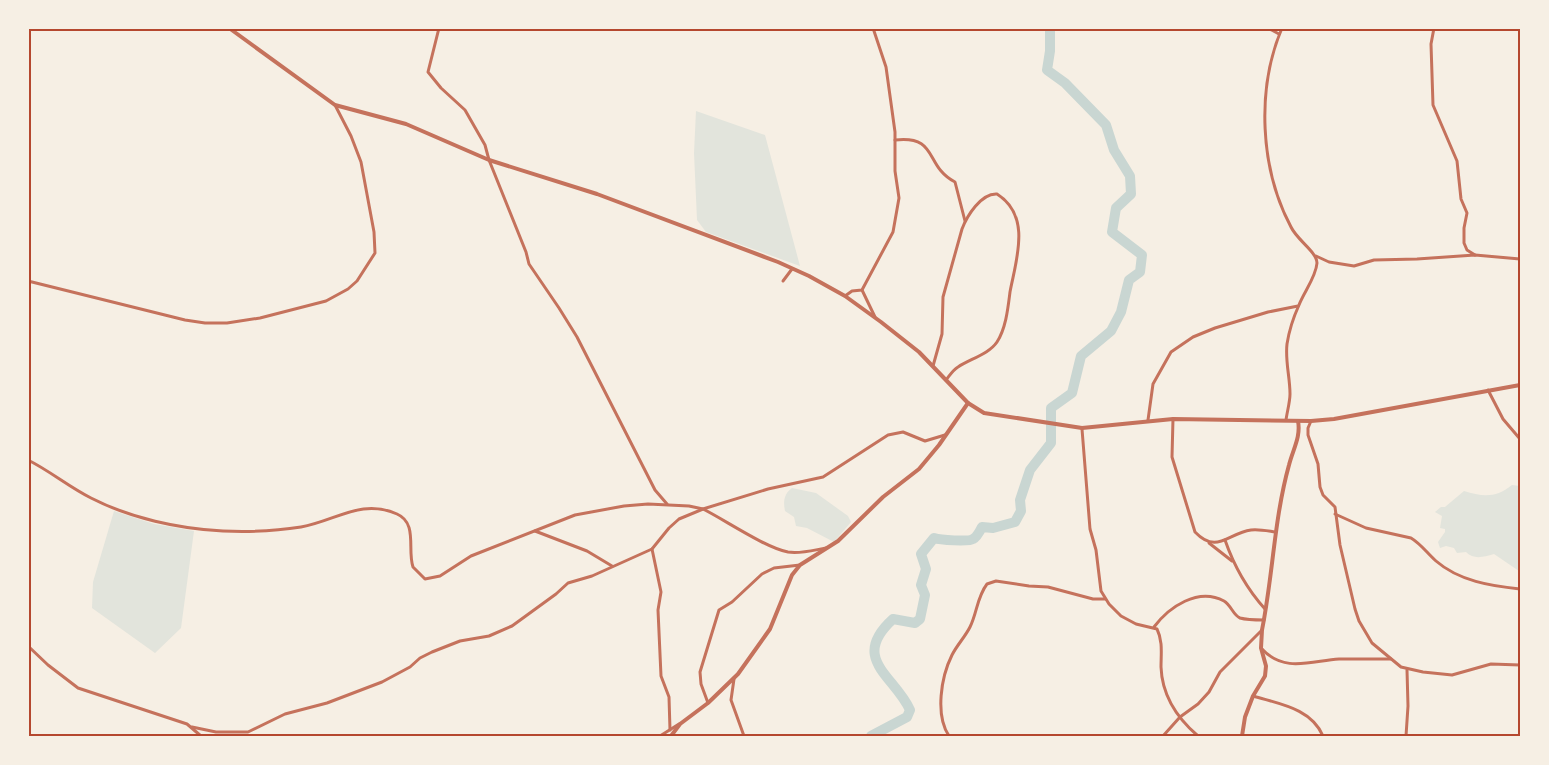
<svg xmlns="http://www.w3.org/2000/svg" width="1549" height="765" viewBox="0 0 1549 765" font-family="Signika,sans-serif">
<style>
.green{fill:#e2e4dc}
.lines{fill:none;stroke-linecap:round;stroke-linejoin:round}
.river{stroke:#c9d6d2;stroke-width:10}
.minor{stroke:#c5725c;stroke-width:3}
.tertiary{stroke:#c5725c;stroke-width:4}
.neatline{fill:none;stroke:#b5482f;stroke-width:2}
</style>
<rect width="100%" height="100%" fill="#f6efe4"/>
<g class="green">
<path d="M696,111L765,135L800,266L706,232L697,220L694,153Z"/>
<path d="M1512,485L1520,486V569L1519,571L1494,554C1483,557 1474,560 1466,552L1457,553L1454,548L1446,546L1440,548L1438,542L1445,532V529L1440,528L1442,516L1435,512L1441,507H1445L1464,491C1483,497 1496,498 1512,485Z"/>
<path d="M792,488L816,493L848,516L851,522L834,542L807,528L796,526L794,517L785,511C783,501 784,494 792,488Z"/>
<path d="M114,511L154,524L194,531L181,628L155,653L92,608L93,582Z"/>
</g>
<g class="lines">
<path class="river" d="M871,736L907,717L910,710C895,676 849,659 893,619L915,623L920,619L925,595L921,585L926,569L921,554L934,538C940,540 969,542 973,539C977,537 980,531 982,527L993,528L1015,522L1021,511L1020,500L1030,470L1051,443V408L1072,393L1081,356L1111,331L1121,312L1129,280L1140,272L1142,255L1112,232L1116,208L1131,194L1130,176L1114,150L1106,125L1065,83L1047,70L1050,51V28"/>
<g class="minor">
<path d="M439,28L428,72L441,88L465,110L485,145L489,160L526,252L529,264L559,308L577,337L655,490L667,504"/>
<path d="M1268,28L1279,34"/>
<path d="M1282,28C1256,89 1260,169 1291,227C1297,240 1317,252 1317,263C1316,277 1304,292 1299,305C1294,316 1289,331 1287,344C1285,361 1290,377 1290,394C1290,402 1287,412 1286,420"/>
<path d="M1434,28L1431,44L1433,105L1457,161L1461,199L1467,213L1464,228V243L1467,250L1475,255"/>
<path d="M895,140C939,135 924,166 955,182L965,221"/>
<path d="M1316,256L1329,262L1354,266L1374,260L1417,259L1475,255L1520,259"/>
<path d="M28,281L185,320L205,323H227L260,318L326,301L348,289L357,281L375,253L374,232L361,162L351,136L335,105"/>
<path d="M783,281L792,269"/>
<path d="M862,290L875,317"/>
<path d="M845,296L852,291L862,290L893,232L899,198L895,171V132L886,67L873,28"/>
<path d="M933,366L942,334L943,297L962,229C967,216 981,193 997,194C1032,216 1016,260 1010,292C1008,308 1006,328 997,342C989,354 970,359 958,367C953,370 950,375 946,380"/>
<path d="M1488,390L1503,419L1520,439"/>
<path d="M1173,419L1172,457L1195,532C1217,555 1228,533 1251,530C1259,529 1268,531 1275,532"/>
<path d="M1148,420L1153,384L1171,352L1193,337L1215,328L1268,312L1298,306"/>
<path d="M1311,421L1308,428V435L1318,464L1320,487L1323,495L1335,507L1340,545L1355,609L1359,621L1372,643L1401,667L1423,672L1452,675L1491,664L1520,665"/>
<path d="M1082,429L1090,529L1096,550L1101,591L1109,604L1121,616L1136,624L1157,629C1163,641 1161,654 1161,667C1162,695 1177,718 1198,736"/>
<path d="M28,460C50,471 69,487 91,498C130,518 179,529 223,531C248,532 276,531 301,527C336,521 361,498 397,514C418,523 407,550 413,567L425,579L440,576L471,556L575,515L624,506L648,504L689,506L703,509L768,489L823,477L888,435L903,432L925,441L945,435"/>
<path d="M1335,514L1366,528L1411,538C1421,544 1427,553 1436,561C1459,581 1491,586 1520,589"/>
<path d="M535,531L587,551L612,566"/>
<path d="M1225,540C1234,566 1247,589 1265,609"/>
<path d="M1209,543L1232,561"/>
<path d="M652,549L661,592L658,610L661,676L669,697L670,730"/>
<path d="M1154,627C1169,607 1198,587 1224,601C1231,605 1233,615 1240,618C1247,620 1257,620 1264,620"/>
<path d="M28,646L48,665L78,688L187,724L201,736"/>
<path d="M1262,649C1284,673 1311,661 1339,659C1356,659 1374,659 1391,659"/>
<path d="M734,679L731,700L744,736"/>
<path d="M1253,696C1279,704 1311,708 1323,736"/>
<path d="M708,703L701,684L700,672L719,610L732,602L762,574L774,568L800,565"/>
<path d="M192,727L216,732H248L285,714L327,703L382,682L410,667L420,658L432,652L460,641L489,636L512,626L556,594L568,583L592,576L652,549L669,528L679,519L703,509C725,520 766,548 788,552C801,554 814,550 826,548"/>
<path d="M660,736L679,724"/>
<path d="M949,736C935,715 941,677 952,655C957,645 965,637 970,627C977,613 977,597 987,584L996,581L1029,586L1048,587L1093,599H1105"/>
<path d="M1163,736L1180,717L1198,704L1209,692L1220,672L1262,630"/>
<path d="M1406,736L1408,706L1407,670"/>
</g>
<g class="tertiary">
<path d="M229,28L335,105L406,124L489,160L597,194L778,262L809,276L845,296L881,322L919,352L968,403L984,413L1082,428L1173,419L1311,421L1334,419L1520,385"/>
<path d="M671,736L680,724L708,703L738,674L770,629L792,575L800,565L838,541L883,497L919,469L939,445L968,403"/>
<path d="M1242,736L1245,717L1253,696L1265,676L1266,666L1261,648L1262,630C1273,575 1274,519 1289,465C1293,449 1301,437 1298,421"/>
</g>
</g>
<rect width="1549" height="765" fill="none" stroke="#f6efe4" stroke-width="60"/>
<rect x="30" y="30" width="1489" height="705" class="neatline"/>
</svg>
